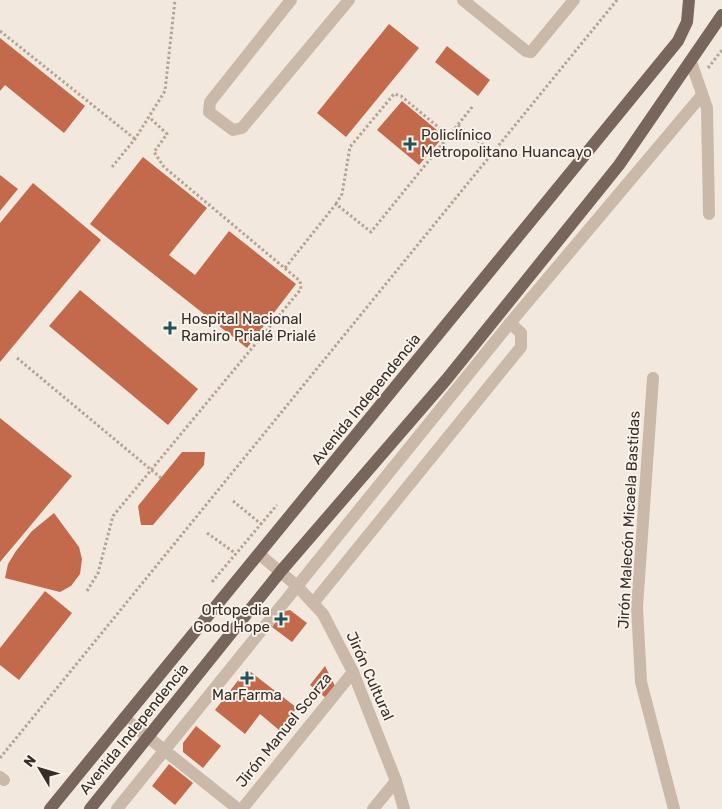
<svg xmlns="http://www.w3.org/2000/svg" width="722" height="809" viewBox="0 0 722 809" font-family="Rubik,sans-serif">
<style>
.building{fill:#c26a4b}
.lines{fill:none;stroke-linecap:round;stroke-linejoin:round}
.path{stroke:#b5a394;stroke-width:3;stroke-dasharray:2.5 2.5;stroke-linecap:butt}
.minor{stroke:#cab9a9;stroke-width:12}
.major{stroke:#78655b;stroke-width:12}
.poi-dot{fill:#205357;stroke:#f9f2ea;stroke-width:2}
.labels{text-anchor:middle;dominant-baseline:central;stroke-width:4;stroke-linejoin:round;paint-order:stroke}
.poi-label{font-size:15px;fill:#372e29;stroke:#f9f2ea;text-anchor:start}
.street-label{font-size:15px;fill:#372e29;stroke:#f9f2ea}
</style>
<rect width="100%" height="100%" fill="#f2e8dd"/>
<g class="building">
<path d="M389,24L419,48L346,137L317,113Z"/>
<path d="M0,38L85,106L64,133L5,85L0,91Z"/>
<path d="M447,46L490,80L478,96L435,62Z"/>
<path d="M402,101L444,136L419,165L377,130Z"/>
<path d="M143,157L207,208L169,255L195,275L229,231L296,284L247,348L90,224Z"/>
<path d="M0,175L18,189L0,211Z"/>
<path d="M33,183L101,240L0,362V223Z"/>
<path d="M80,290L198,389L168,425L49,326Z"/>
<path d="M0,418L72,476L0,562Z"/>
<path d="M182,452H205L204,465L153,525H141L138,506Z"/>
<path d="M54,513L79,547L82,559L80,574L71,586L60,592L5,578L8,564L16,551L32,531Z"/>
<path d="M45,591L72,613L19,680L0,665V648Z"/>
<path d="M290,610L307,623L292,642L272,627L285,611Z"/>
<path d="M325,666L335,686L326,698L310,685Z"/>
<path d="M247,669L297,708L279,730L260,714L245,734L215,710Z"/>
<path d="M196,726L221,746L203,768L183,752V743Z"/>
<path d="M169,764L193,783L175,805L152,786Z"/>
</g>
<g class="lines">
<g class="path">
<path d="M0,31L135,139"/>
<path d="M708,68L722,50"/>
<path d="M458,125L493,153"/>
<path d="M112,167L135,139L165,91L175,0"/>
<path d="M336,204L342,194L350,147L394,94L401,96L449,136"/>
<path d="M285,268L336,204L371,232L473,106"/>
<path d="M17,358L161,478"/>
<path d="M233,501L261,524"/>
<path d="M207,533L235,553"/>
<path d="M212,582L277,505"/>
<path d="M87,591L98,573L113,516L301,289L300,281L164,167L154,152L167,134L149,117"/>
<path d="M0,758L617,0"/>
</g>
<g class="minor">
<path d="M291,0L210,102L209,112L233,130L242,128L349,0"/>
<path d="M463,0L526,51L531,52L574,0"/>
<path d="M691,62L707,108L709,214"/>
<path d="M653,378L637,607L641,682L674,809"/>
<path d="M259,554L297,586L323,614L353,672L396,781L404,809"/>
<path d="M314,602L521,347V333L510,323"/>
<path d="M124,718L238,809"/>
<path d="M0,777L4,780"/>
<path d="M117,809L510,323L702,95"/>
<path d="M242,809L353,672"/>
<path d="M373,809L396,781"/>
</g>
<g class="major">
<path d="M50,809L678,41L687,22L689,0"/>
<path d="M90,809L281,571L446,380L619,165L722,15"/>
</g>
</g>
<g class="poi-dot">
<path d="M407.5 136.5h5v5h5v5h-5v5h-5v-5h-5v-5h5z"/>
<path d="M167.5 320.5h5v5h5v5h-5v5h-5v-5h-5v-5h5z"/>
<path d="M278.5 611.5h5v5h5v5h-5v5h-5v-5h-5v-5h5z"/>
<path d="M244.5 670.5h5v5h5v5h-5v5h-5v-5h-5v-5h5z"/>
</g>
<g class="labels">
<g class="poi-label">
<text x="421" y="135">Policlínico<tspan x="421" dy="17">Metropolitano Huancayo</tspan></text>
<text x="181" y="319">Hospital Nacional<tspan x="181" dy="17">Ramiro Prialé Prialé</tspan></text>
<text x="270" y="610" text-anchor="end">Ortopedia<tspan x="270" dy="17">Good Hope</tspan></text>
<text x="247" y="695" text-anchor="middle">MarFarma</text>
</g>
<g class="street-label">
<text transform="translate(366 399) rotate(-51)">Avenida Independencia</text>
<text transform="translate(629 520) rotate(-87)">Jirón Malecón Micaela Bastidas</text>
<text transform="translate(370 676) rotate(66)">Jirón Cultural</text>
<text transform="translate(134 729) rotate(-51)">Avenida Independencia</text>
<text transform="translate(284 730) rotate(-51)">Jirón Manuel Scorza</text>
</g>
</g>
<g transform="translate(40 769) rotate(308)" stroke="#f9f2ea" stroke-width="4" paint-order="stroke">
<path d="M0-4L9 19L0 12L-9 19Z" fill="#372e29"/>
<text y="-8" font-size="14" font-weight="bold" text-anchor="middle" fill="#372e29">N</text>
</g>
</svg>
